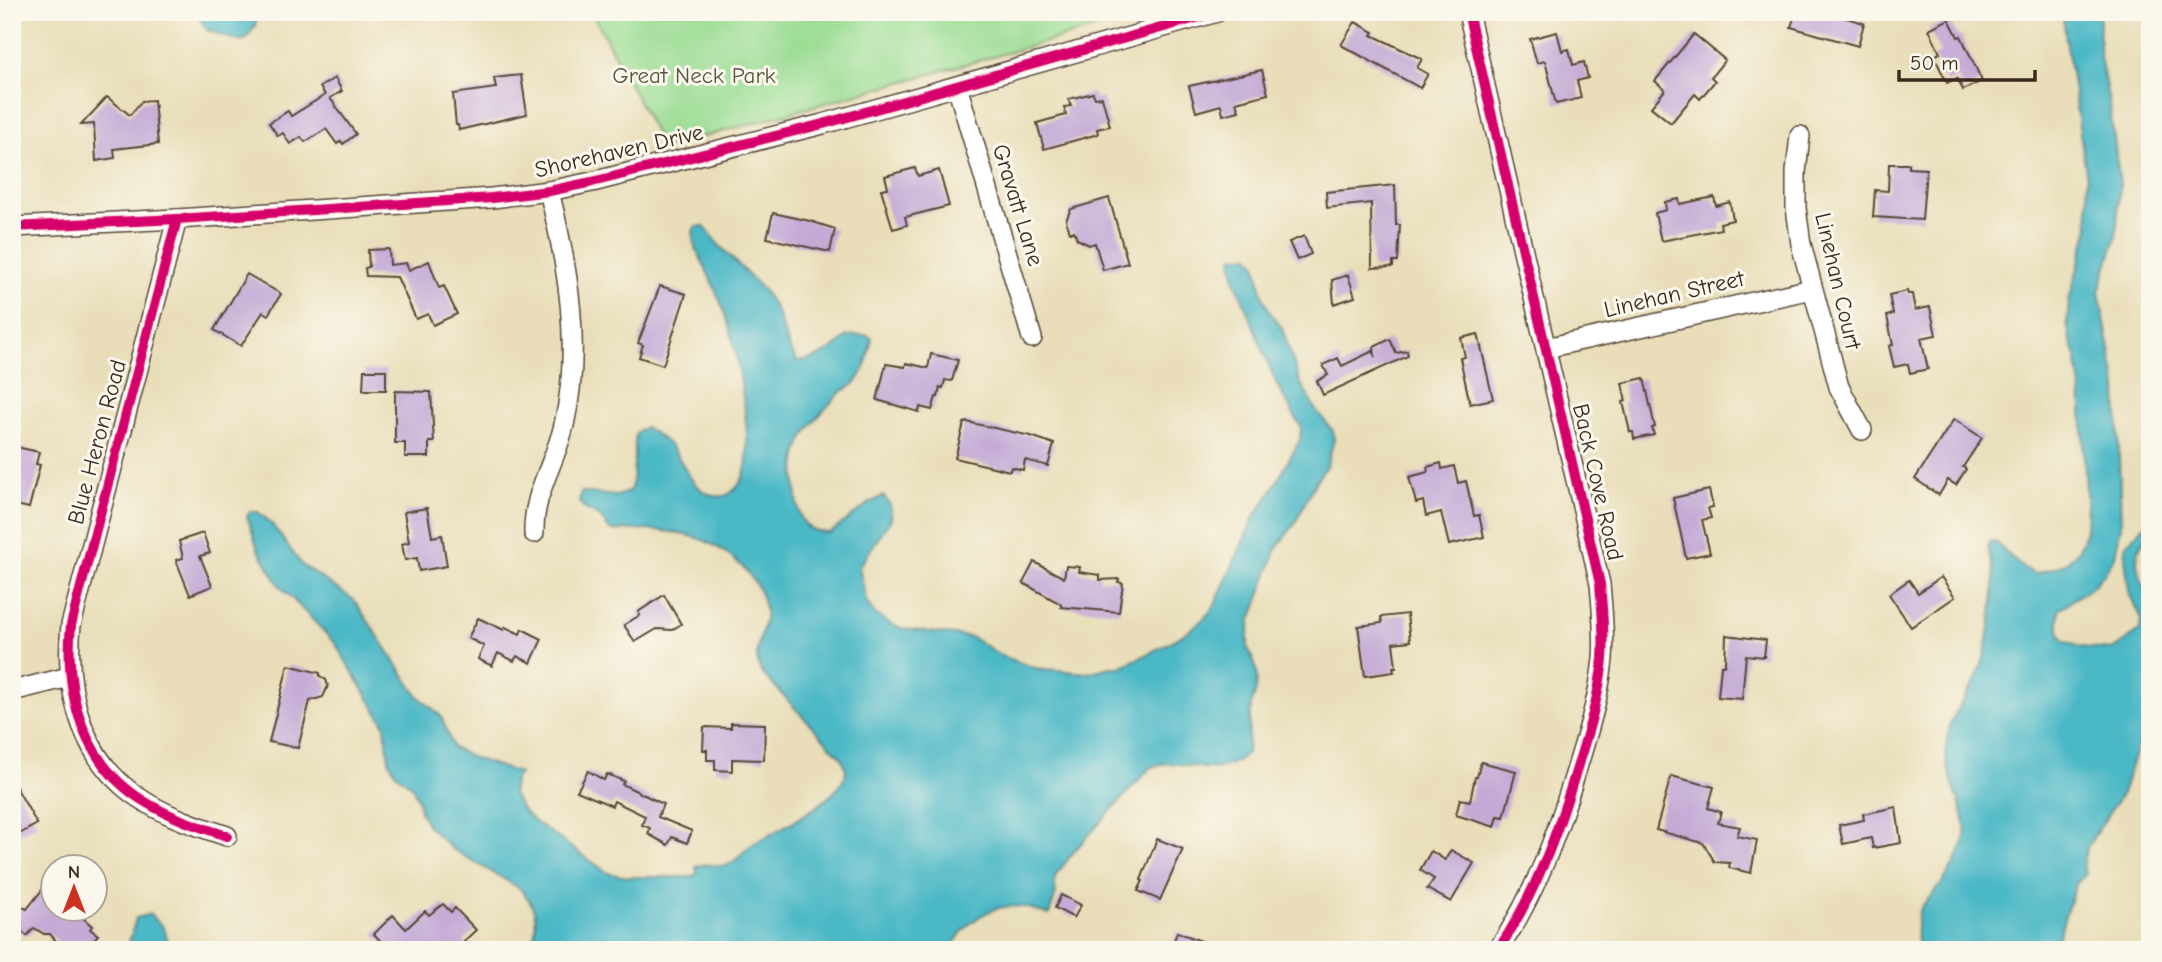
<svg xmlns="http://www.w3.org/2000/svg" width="2162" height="962" viewBox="0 0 2162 962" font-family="'Comic Neue',sans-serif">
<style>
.green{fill:#9bdd94;stroke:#6b8459;stroke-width:2}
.water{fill:#4bb8c6;stroke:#437172;stroke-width:2}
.building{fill:#c4abd6}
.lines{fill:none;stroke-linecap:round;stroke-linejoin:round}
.street-casing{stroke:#554535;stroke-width:22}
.street{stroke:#fff;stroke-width:19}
.cycleway-casing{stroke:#fbf7ec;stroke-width:15}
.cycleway{stroke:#d6006c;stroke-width:10}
.labels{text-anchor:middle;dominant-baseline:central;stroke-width:6;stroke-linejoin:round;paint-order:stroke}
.park-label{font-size:23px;fill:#53573c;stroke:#fbf7ec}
.street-label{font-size:23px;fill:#3b2a1e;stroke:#fbf7ec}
</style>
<rect width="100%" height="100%" fill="#fbf7ec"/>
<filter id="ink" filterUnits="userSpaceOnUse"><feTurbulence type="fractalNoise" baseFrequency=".0143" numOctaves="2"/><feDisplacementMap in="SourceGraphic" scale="14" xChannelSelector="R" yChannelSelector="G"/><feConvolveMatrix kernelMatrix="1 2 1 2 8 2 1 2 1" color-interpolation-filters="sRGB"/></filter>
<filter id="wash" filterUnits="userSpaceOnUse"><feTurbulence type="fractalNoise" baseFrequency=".00686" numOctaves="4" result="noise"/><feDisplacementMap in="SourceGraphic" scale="28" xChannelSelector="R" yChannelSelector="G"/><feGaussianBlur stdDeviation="1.57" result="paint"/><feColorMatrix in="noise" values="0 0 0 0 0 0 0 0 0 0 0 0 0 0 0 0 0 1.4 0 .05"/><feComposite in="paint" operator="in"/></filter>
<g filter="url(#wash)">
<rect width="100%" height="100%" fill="#e9deb9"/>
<path class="green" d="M592,12H1154L663,148Z"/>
<g class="water">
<path d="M196,12H257L255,26L246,39L238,41L207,30Z"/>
<path d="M2062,12H2098L2100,22L2099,51L2110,109L2120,184L2116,237L2099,292L2117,386L2121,526L2115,556L2105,573L2092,587L2059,609V630L2063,640L2080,647L2112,650L2140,631L2141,619L2129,593L2125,557L2126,544L2150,520V536C2129,551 2137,577 2150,595V708L2122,793L2087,847L2083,863L2085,875L2075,885L2054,950H1917C1917,937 1915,919 1921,908C1924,902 1931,897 1935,892C1946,879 1959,857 1964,841C1972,817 1944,777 1946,749C1948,715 1963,705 1977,677C1988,655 1997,593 1993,568C1992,561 1989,554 1987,547L1991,541L1997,543L2019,565L2035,574C2072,563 2083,557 2087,515L2081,388L2076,356L2070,339L2067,322L2069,301L2089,227L2087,179Z"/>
<path d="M704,226L718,244L764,291L777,312L790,350L797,361C812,362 838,348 847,336L868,335L872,339C868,353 867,368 858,380C854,387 843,389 837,396C799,436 790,450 798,506C801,526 810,532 830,533L871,502L883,496C891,503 892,510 891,519L859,567L867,603L876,615L892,625L904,629L971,637L1002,656L1035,668L1087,673L1110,667H1120C1152,651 1192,636 1214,607L1254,517L1270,494L1300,440L1301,427L1277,385L1235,280L1232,257L1250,256L1256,264L1263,297L1270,312L1282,328L1300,382L1315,409L1333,431L1334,440L1326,467L1317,479L1295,523L1277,548L1251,620L1248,635V648L1256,667L1257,676L1256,690L1251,705L1247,753C1211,787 1179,751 1150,768L1076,849L1056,875L1054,883L1056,893L1049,915C1041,912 1031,908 1022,907C992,902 963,923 951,950H532C537,924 540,908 519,888L452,849L428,826L420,811L418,800L412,786L396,773L389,761L385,725L335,643L279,585L258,549L247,516L250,511L258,512L271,523L302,565L354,600L418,696L441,716L453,748L471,757L519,773L515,779L512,793L523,811L534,821L608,873L628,877H691L697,874L696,867C707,861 717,868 728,865C738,861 744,849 753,844C775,831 844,799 846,771C846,766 843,761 840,756L762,673C748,648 768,632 765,610C760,572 718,540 681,534C658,529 634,529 611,531L599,516L584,508L579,502L581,492L617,496L630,491C636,473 633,453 636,433L645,427C652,432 661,437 667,443C686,460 688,491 716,496C730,499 743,483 745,471C753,440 737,348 726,317C718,292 705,268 694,244L693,232L695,227Z"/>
<path d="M150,914L163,927L171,950H127L136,918Z"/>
</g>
<g id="blocks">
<g class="building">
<path d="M1796,12H1825L1864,23L1858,46L1791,27Z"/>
<path d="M1949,19L1958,37L1961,36L1982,81L1963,90L1957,78L1947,83L1934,56L1940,53L1929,29Z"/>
<path d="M1355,22L1374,32L1372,35L1422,59L1417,68L1428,74L1420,88L1341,45Z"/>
<path d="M1557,32L1562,51L1569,49L1573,65L1584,62L1588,78L1577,81L1581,98L1556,104L1545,61L1537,63L1530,39Z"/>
<path d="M1694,34L1725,60L1711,77L1715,81L1700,99L1695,94L1671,123L1651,107L1665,90L1655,81Z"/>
<path d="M1262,70L1268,94L1236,102L1239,111L1223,115L1221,105L1196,112L1189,86Z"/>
<path d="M521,75L527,114L459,130L458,125H456L453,94L496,88L494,78Z"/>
<path d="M335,78L342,91L330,98L356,134L343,144L341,141L337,144L326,129L305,142L301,137L290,144L283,133L278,136L269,123L288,111L291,116L325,95L320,87Z"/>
<path d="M1093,93L1095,98L1102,97L1110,126L1097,129L1098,134L1044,149L1037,123L1066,115L1064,107L1071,106L1069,99Z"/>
<path d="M107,97L130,115L142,101L154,100L158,144L114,149L115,158L96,161L94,124L81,125Z"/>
<path d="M1889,164H1909V168L1926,169L1922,220L1873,217L1875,190L1888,191Z"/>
<path d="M915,168L918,176L939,170L949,206L905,217L907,225L893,229L881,189L888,188L885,176Z"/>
<path d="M1395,185L1396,225H1400L1398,262H1393V267L1372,268L1371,203L1327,208L1326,192Z"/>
<path d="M1714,197L1716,206L1730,202L1733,220L1720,223L1721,229L1661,241L1655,213L1666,210L1665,202L1679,199L1680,204Z"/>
<path d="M1109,198L1128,263L1103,270L1095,243L1089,245L1077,239L1074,231L1070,233L1066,220L1071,209Z"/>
<path d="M773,213L810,221L835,229L830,252L767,238Z"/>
<path d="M1304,236L1311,254L1297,260L1289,242Z"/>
<path d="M389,249L390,265L406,263L409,270L429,261L439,288L444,286L457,314L433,325L428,314L416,319L397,277L366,276L365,268L369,267L368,250Z"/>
<path d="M247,274L281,294L268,315L263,312L241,346L214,330Z"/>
<path d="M1348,275L1355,297L1334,304L1332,280Z"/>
<path d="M660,286L686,294L663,365L639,357L643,345L638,343Z"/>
<path d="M1907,291L1908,294H1912L1915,310L1930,307L1936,335L1921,338L1928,369L1910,373L1908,364L1894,367L1889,346L1893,345L1887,316L1893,314L1889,295Z"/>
<path d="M1478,334L1493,399L1470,404L1460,358L1465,357L1461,338Z"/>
<path d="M1390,339L1396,353L1407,351L1408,356L1323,395L1317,381L1328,375L1323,365L1338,358L1342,366L1373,351L1375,357L1374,347Z"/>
<path d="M931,354L958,360L952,381L945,380L943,388L940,387L938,397H936L932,410L920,407L919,412L877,400L886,364L905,367L906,363L928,368Z"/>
<path d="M364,370H386V390H363Z"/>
<path d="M1644,378L1655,427L1652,428L1654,435L1634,439L1633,432H1630L1623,402L1626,401L1622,383Z"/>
<path d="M395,391L431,392L434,442H429V457H405V443H395Z"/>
<path d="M1954,419L1982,438L1963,467L1966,469L1956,485L1948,480L1939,495L1915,479Z"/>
<path d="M967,422L1031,436L1054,444L1048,466L1025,460L1023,470L1011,467L1010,471L955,458L964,423Z"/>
<path d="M12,446L39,452L36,464L40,465L29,508L12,504Z"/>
<path d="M1441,463L1442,469L1454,466L1458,483L1466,481L1474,516L1479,515L1484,537L1449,545L1441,512L1426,516L1423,501L1416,503L1409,477L1428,472L1427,467Z"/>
<path d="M1709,490L1713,507L1708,508L1711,518L1702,520L1710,553L1686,558L1673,498Z"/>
<path d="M427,508L432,537L442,535L447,566L419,571L417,558L405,560L402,544L409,542L404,512Z"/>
<path d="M203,533L210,553L200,556L212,586L190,595L176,560L183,558L179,541Z"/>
<path d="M1034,562L1064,578L1066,566L1080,567L1079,572L1100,575V580L1119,579L1118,582L1123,583L1119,612L1061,607V604L1023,583Z"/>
<path d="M1941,577L1955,597L1911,627L1889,594L1909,580L1918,593Z"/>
<path d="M664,595L681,624L672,630L657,629L635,642L624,625L640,615L638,612Z"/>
<path d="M1407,614L1410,641L1393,643L1396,667H1393L1394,672L1365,676L1358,626L1382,623L1381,617Z"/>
<path d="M478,618L504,630L505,627L520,634L522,629L542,639L531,663L517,656L514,661L498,653L492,666L478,659L484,646L468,638Z"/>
<path d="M1726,635L1766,640L1764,657L1746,655L1742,699L1718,697L1721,665H1725Z"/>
<path d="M288,665L320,673V676L326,680L328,686L323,697L310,701L298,748L269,742Z"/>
<path d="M731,723L765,724L764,760L732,759V771L715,770V760H707V750H703L704,727L731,728Z"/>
<path d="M1481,762L1516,771L1504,817L1498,816L1495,827L1456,815L1460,799L1470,801L1475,777H1477Z"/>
<path d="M588,771L604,780L607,774L624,781L622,784L663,804L658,817L692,831L687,843L672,837L668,845L648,834L650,828L642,825L645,816L614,801L612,806L577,791Z"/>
<path d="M1671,776L1714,787L1708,808L1721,812L1718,823L1740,827L1737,836L1757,840L1751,873L1729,868L1730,863L1715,862L1703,843L1656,830Z"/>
<path d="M12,780L37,824L12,838Z"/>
<path d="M1896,807L1901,843L1873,848L1871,838L1843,844L1839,825L1864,820L1863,814Z"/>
<path d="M1157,839L1183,849L1160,900L1138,891L1143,881L1141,880Z"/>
<path d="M1451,850L1474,863L1451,902L1427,889L1434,879L1420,870L1431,851L1445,860Z"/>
<path d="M42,890L52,898V909H73L92,926L90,929L98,935L85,950H64L50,934H44L34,928L27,936L12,923L22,907L27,909Z"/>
<path d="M1061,895L1081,905L1074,918L1055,908Z"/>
<path d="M443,904L451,912L455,908L476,930L464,941L472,950H389L374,934L393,915L406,929L425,911L429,915Z"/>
<path d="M1177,932L1220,948V950H1171Z"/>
</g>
</g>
</g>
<g filter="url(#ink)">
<use href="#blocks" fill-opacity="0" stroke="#554535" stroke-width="2"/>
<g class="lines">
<g class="street-casing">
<g id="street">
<path d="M1468,12L1600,584C1602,609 1605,634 1603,659C1599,697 1588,732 1577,768C1557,834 1537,891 1498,950"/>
<path d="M957,86L1032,338"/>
<path d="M1800,136L1796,172V208L1801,244L1839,387L1862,430"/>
<path d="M177,219L71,625C64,694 83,766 147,803C172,818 200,827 227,836"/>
<path d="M12,227L177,219L492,198L549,191L592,182L823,124L1217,12"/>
<path d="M1546,348L1812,289"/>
<path d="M534,533C533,492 555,464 564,425C582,347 568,267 549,191"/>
<path d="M12,691L69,677"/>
</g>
</g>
<use href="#street" class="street"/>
<g class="cycleway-casing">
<g id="cycleway">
<path d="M1468,12L1600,584C1602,609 1605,634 1603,659C1599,697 1588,732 1577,768C1557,834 1537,891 1498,950"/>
<path d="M177,219L71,625C64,694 83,766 147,803C172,818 200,827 227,836"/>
<path d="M12,227L177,219L492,198L549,191L592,182L823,124L1217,12"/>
</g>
</g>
<use href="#cycleway" class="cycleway"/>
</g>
</g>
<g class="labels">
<g class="park-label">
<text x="694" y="75">Great Neck Park</text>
</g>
<g class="street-label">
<text transform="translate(619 151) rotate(-13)">Shorehaven Drive</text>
<text transform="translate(1018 205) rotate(73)">Gravatt Lane</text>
<text transform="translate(1838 281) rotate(77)">Linehan Court</text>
<text transform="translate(1674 294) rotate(-13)">Linehan Street</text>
<text transform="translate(97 442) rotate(-75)">Blue Heron Road</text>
<text transform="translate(1598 482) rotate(77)">Back Cove Road</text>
</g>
</g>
<rect width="2162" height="962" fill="none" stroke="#fbf7ec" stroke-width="42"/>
<g transform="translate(74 888)"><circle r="33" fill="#fbf7ec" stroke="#aea59a" stroke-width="2"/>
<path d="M0-5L12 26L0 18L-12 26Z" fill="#c8321e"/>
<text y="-10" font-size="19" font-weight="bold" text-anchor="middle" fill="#3b2a1e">N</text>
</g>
<path d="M1899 70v10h136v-10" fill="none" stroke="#3b2a1e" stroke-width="3.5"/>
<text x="1910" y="70" font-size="21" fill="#3b2a1e" stroke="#fbf7ec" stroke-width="5" paint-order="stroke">50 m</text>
</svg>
